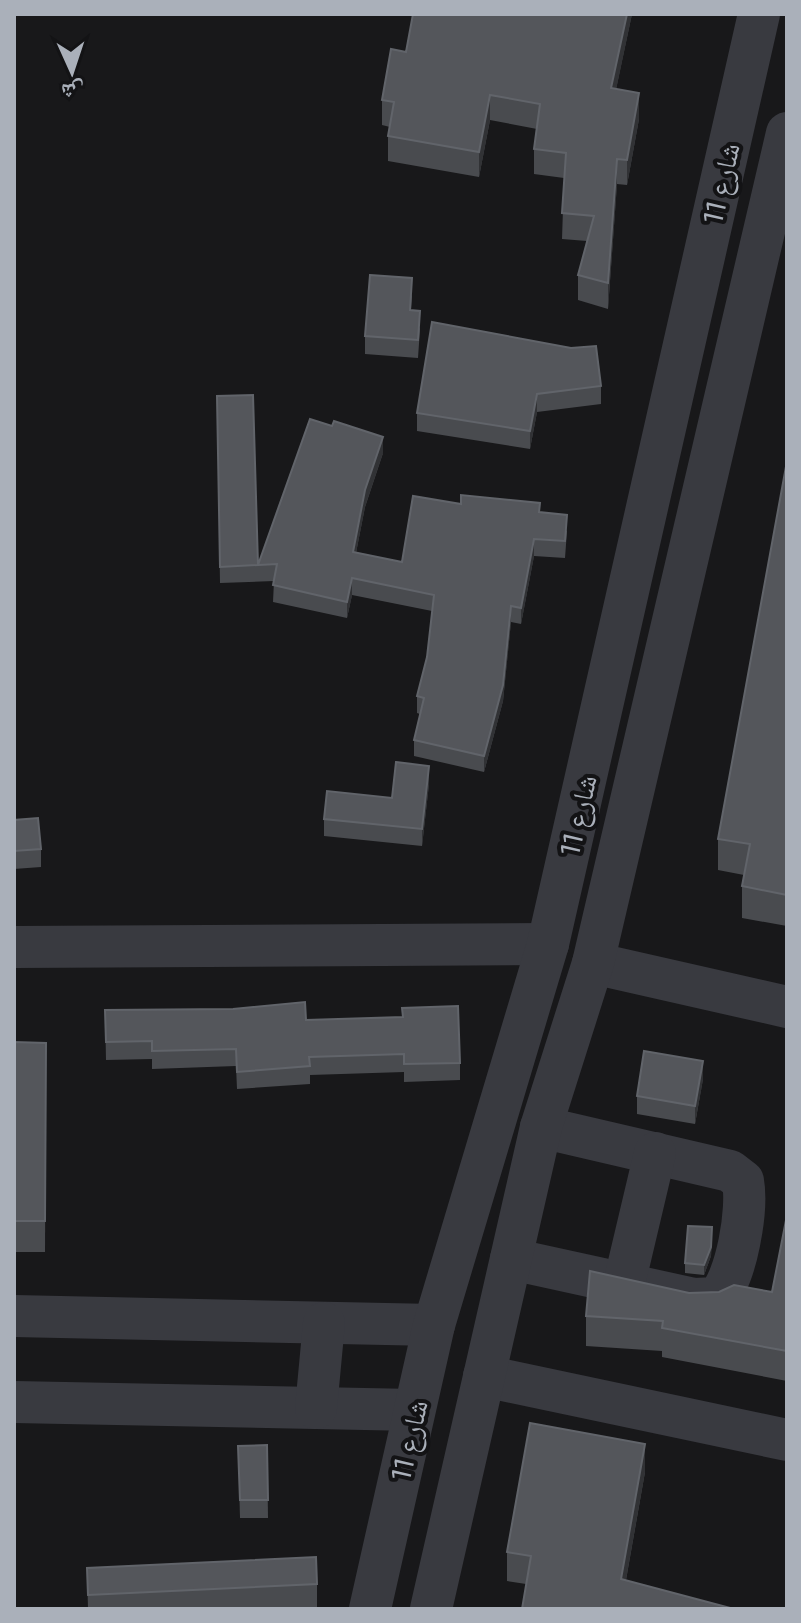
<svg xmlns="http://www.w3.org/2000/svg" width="801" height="1623" viewBox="0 0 801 1623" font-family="'Exo 2','Noto Naskh Arabic',sans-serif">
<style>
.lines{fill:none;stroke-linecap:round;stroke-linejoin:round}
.minor{stroke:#393a40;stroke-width:42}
.wall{fill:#494b4f}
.shaded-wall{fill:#313235}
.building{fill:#54565b;stroke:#61646a;stroke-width:2}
.labels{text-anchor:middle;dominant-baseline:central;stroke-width:8;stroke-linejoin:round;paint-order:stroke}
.street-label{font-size:28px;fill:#aab0ba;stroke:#131315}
</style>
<rect width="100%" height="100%" fill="#18181a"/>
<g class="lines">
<g class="minor">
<path d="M14,947L548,944"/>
<path d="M593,963L787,1007"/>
<path d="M511,1259L694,1299L717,1298C737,1277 748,1209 743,1181L730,1171L541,1127"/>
<path d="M624,1284L655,1153"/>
<path d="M14,1316L434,1325"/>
<path d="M484,1376L787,1440"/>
<path d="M14,1402L414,1410"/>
<path d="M316,1408L324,1323"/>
<path d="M370,1609L434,1325L548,944L759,14"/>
<path d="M431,1609L541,1127L593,963L787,133"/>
</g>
</g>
<g class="wall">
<path d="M413,14H632L616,89L639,119L627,185L617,184L608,309L578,300V275L587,241L562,239L564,178L534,174V149L537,129L490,120L479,177L388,161V136L390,127L382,125V100L406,52Z"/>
<path d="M412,295L411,310L420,329L418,358L365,354V336Z"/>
<path d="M432,322L601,386V404L537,412L530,449L417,431V413Z"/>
<path d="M217,396L258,565L383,453L365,507L356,553L402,562L461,504L540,512L567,531L565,558L534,556L521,624L511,622L503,701L484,772L414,756V740L420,714L417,713V696L427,657L432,611L352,595L347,618L273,602L274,581L220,583Z"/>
<path d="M787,461V926L742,918V886L744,875L718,870V839Z"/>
<path d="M429,784L422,846L324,836V819L392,798Z"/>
<path d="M14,820L41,849V867L14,869Z"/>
<path d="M233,1009L306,1020L460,1063V1080L404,1082V1072L310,1075V1084L237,1089L236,1066L152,1069V1059L106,1060L105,1010Z"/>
<path d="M14,1042L46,1043L45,1252H14Z"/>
<path d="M703,1079L695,1124L637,1114V1096Z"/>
<path d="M787,1215V1381L662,1357V1351L586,1346V1316L689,1293L772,1292Z"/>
<path d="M712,1236L711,1256L704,1275L685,1273V1263Z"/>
<path d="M267,1445L268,1518H240L238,1446Z"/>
<path d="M645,1472L626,1580L526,1584L507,1581V1552Z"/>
<path d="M87,1568L317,1584V1609H88Z"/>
</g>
<g class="shaded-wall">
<path d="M627,14H632L611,114V88Z"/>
<path d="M639,93V119L627,185V160Z"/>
<path d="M490,95V120L479,177V152Z"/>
<path d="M617,159V184L608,309V283Z"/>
<path d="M537,394V412L530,449V431Z"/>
<path d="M383,437V453L365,507L353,568V552L365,490Z"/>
<path d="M534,539V556L521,624V608Z"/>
<path d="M352,578V595L347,618V602Z"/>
<path d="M511,606V622L503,701L484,772V756Z"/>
<path d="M429,766V784L422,846V829Z"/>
<path d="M703,1061V1079L695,1124V1106Z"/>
<path d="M712,1227L711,1256L704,1275V1265Z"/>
<path d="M645,1444V1472L621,1608V1579Z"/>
</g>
<g class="building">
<path d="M413,14H627L611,88L639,93L627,160L617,159L608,283L578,275L594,216L562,213L566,153L534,149L540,104L490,95L479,152L388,136L394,102L382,100L391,49L406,52Z"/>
<path d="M370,275L412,278L410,310L420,311L418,340L365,336Z"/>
<path d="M432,322L571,348L596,346L601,386L537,394L530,431L417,413Z"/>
<path d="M253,395L258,565L310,419L332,426L334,421L383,437L365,490L353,552L402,562L413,496L461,504V495L540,503L539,512L567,515L565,541L534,539L521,608L511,606L503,685L484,756L414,740L424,698L417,696L427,657L434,595L352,578L347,602L273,585L277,564L220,567L217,396Z"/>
<path d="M787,461V895L742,886L750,844L718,839Z"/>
<path d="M396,762L429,766L422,829L324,819L327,791L392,798Z"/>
<path d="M38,818L41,849L14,851V820Z"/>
<path d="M305,1002L306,1020L403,1017L402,1008L458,1006L460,1063L404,1064V1054L309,1057L310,1066L237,1072L236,1049L152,1051V1041L106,1042L105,1010L233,1009Z"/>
<path d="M14,1042L46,1043L45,1221H14Z"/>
<path d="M644,1051L703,1061L695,1106L637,1096Z"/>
<path d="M787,1215V1351L662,1328L663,1321L586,1316L590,1271L689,1293L719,1292L734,1285L772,1292Z"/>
<path d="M688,1226L712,1227L711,1247L704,1265L685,1263Z"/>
<path d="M530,1423L645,1444L621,1579L734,1609H522L531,1556L507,1552Z"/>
<path d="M267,1445L268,1500H240L238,1446Z"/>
<path d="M316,1557L317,1584L88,1595L87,1568Z"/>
</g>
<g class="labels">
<g class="street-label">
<text transform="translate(720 183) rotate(-77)">شارع 11</text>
<text transform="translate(577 815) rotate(-77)">شارع 11</text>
<text transform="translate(408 1440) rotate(-77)">شارع 11</text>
</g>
</g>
<rect width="801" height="1623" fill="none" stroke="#aab0ba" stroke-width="32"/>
<g transform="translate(72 72) rotate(177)" stroke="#131315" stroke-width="6" paint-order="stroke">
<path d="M0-6L14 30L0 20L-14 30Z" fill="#aab0ba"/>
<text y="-12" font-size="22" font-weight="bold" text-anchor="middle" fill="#aab0ba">ش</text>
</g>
</svg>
